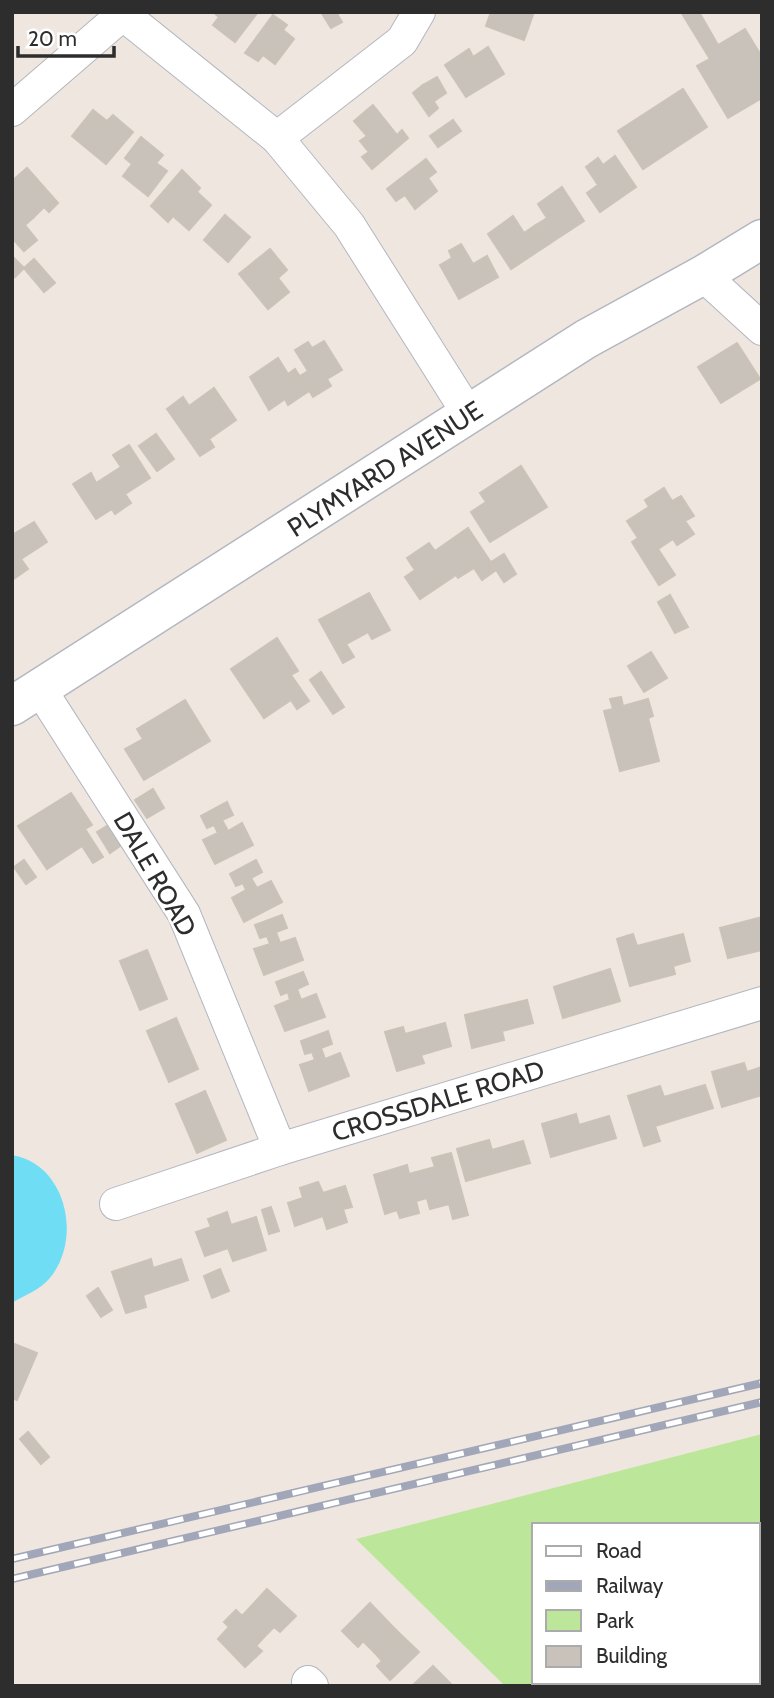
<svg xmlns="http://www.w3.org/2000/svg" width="774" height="1698" viewBox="0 0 774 1698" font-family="Cabin,sans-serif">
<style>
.green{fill:#bce79a;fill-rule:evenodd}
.water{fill:#6fdef4}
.building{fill:#c8c2ba;stroke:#cbc2b8;stroke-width:2}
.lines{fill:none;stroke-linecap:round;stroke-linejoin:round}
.minor-casing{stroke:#b3b7c1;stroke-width:34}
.tertiary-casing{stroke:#b3b7c1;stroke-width:41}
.minor{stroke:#fff;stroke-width:32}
.tertiary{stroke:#fff;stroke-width:38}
.rail-casing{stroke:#a1a7b8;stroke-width:8}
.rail{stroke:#fff;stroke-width:5;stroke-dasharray:16;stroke-linecap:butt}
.labels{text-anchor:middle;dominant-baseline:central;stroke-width:5;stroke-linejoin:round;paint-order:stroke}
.street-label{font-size:26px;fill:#2d2d2d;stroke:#fff}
</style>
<rect width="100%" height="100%" fill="#efe6df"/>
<path class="green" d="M762,1434V1686H505L356,1539ZM534,1525H758V1682H534Z"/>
<path class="water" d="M12,1155C67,1164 83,1240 49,1279C41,1289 23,1296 12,1303Z"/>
<g class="building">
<path d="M213,12H258L235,42L213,25L219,17Z"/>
<path d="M321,12H336L342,22L331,28Z"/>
<path d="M491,12H534L524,40L486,26Z"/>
<path d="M681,12H699L718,45L745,29L762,57V98L728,118L697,66L710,59Z"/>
<path d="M273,15L287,25L283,30L294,39L275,64L263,55L258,61L245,53Z"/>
<path d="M488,47L504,74L466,97L445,65L469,49L473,57Z"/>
<path d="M437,77L446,93L434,101L423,85Z"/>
<path d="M423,85L438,108L429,116L413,93Z"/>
<path d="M683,89L707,127L643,169L618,131Z"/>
<path d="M373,105L397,135L402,130L408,138L372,169L362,157L369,152L360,141L367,136L354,121Z"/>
<path d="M93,110L107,121L113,115L133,132L106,164L72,136Z"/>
<path d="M453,120L461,131L438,147L430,136Z"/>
<path d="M141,137L163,155L156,163L167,171L148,196L123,176L132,164L125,158Z"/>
<path d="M615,156L636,187L600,212L587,193L598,185L586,167L598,158L603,165Z"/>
<path d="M426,159L436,172L428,178L437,191L415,209L405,195L396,201L387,189Z"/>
<path d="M27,168L58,203L49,212L44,207L33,218L12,194V181Z"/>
<path d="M182,170L200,188L197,192L211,205L189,230L173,216L168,222L151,206Z"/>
<path d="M562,187L584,221L549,244L536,225L547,218L538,204Z"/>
<path d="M12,194L33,218L25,225L37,240L24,251L12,238Z"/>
<path d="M225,215L250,237L228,262L204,240Z"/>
<path d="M513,216L524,233L536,225L549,244L511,269L488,234Z"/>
<path d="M461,244L473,264L487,256L498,277L459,299L440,265L452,258L449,251Z"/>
<path d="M270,249L287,270L278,278L289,292L268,309L239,274Z"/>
<path d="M12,256L24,268L15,277L12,274Z"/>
<path d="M34,259L55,283L44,292L24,268Z"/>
<path d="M324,341L342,370L327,379L331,386L313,397L300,376L308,371L295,350L308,342L312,348Z"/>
<path d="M737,343L760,379L721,403L698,367Z"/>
<path d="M278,358L288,374L295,369L309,391L288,405L285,399L269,410L250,377Z"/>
<path d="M214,388L236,420L209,439L214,447L200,456L167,409L183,397L189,406Z"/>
<path d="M156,434L174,459L157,471L139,446Z"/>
<path d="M129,445L150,478L125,494L131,503L115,514L112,509L96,519L73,484L91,473L96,483L121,467L113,455Z"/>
<path d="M521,466L547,507L490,542L471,512L486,502L480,493Z"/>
<path d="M664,488L672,501L681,496L694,516L685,521L694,534L677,545L673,539L658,549L675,575L659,585L632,542L638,538L627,521L649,507L645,500Z"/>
<path d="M34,522L47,542L21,559L28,569L12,580V535Z"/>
<path d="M468,528L496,570L482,580L474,568L458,578L456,575L420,599L405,577L415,570L407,558L429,543L435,551Z"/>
<path d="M504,554L516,574L504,582L491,562Z"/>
<path d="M369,593L390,630L372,639L368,632L346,644L354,657L343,663L319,620Z"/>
<path d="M670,595L688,627L675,633L658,602Z"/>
<path d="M277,638L298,671L291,675L309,701L297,709L291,700L264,718L231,669Z"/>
<path d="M651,652L667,678L644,692L628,666Z"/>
<path d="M321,672L344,707L333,714L310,680Z"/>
<path d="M621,697L623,706L648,699L653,716L648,718L659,761L620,771L604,711L613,709L610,699Z"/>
<path d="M185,700L210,741L144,780L125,749L143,739L137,729Z"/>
<path d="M153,789L164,808L147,818L135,800Z"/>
<path d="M71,793L92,825L85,829L103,857L93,863L82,846L47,869L18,826Z"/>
<path d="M227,802L233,815L222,820L228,831L242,823L253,845L215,864L203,840L218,833L214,825L207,828L201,816Z"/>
<path d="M110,824L123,844L110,853L97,832Z"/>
<path d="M24,860L36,877L26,884L14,867Z"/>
<path d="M256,860L262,872L251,878L257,888L271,881L282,902L244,922L232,898L246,890L243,883L236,886L230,874Z"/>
<path d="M282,915L287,928L276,932L280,943L295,938L303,960L264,975L254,949L270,944L267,936L260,938L255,925Z"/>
<path d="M762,917V950L728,958L720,928Z"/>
<path d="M633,934L637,946L683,934L690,961L673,966L675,974L630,986L617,939Z"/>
<path d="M147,950L167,999L140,1010L120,961Z"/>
<path d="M610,969L620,1001L563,1018L554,987Z"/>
<path d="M303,972L308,984L297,989L301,1000L316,994L325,1017L285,1031L275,1006L290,1000L288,992L281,995L276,982Z"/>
<path d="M527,1000L533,1023L502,1031L504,1040L472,1048L465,1015Z"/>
<path d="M176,1018L198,1069L169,1082L147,1031Z"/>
<path d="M445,1023L451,1046L421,1055L424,1063L397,1071L385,1032L403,1027L405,1034Z"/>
<path d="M328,1031L332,1044L321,1048L325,1059L340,1053L349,1076L309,1091L300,1065L315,1060L312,1052L305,1054L301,1041Z"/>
<path d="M744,1063L747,1072L762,1067V1095L722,1107L712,1072Z"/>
<path d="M705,1085L713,1108L655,1126L660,1141L644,1146L628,1096L660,1086L664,1097Z"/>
<path d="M205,1091L226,1140L197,1153L176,1104Z"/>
<path d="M576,1114L579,1125L609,1116L616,1138L551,1157L542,1124Z"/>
<path d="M489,1140L492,1150L523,1141L530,1163L466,1181L457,1149Z"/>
<path d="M451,1153L468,1215L453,1219L449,1204L430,1209L427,1198L416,1201L419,1213L400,1218L397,1210L385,1214L374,1175L407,1165L409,1174L435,1167L432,1158Z"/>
<path d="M318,1182L323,1193L345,1186L352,1207L343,1209L347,1222L327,1229L323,1216L295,1226L288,1203L303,1198L300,1188Z"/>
<path d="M271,1207L279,1231L269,1234L262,1210Z"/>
<path d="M227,1212L231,1225L256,1217L266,1250L233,1261L228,1248L205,1256L196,1232L211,1227L208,1219Z"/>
<path d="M151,1259L153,1268L181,1259L188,1280L143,1295L146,1307L126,1313L112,1272Z"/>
<path d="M220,1269L229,1291L212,1298L204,1276Z"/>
<path d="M98,1288L112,1310L101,1317L87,1296Z"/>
<path d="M12,1343L37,1353L17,1400L12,1398Z"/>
<path d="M28,1432L49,1457L41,1464L20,1439Z"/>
<path d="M267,1589L296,1616L280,1632L274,1627L264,1637L242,1616Z"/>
<path d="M370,1603L396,1630L374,1652L363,1641L358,1647L342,1631Z"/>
<path d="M236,1610L264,1637L256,1646L262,1651L245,1667L218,1639L229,1627L224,1622Z"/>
<path d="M396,1630L419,1652L390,1680L377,1666L382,1661L374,1652Z"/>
<path d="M433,1666L453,1686H412Z"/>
</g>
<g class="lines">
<g class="minor-casing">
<g id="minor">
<path d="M120,12L277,138L349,225L469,415"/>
<path d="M12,110L122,15"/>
<path d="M277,138L402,41L419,12"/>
<path d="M703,275L762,329"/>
<path d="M40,689L184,914L280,1149"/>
<path d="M116,1204L280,1149L762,1003"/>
<path d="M308,1682L312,1686"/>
</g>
</g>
<g class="tertiary-casing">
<path id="tertiary" d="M12,706L586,339L703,275L762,239"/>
</g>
<use href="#minor" class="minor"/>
<use href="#tertiary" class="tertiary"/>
<g class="rail-casing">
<g id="rail">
<path d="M12,1559L762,1383"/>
<path d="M12,1579L762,1402"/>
</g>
</g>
<use href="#rail" class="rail"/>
</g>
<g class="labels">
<g class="street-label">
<text transform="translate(385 469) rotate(-33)">PLYMYARD AVENUE</text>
<text transform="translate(155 874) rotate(60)">DALE ROAD</text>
<text transform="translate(438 1101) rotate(-17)">CROSSDALE ROAD</text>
</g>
</g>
<rect width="774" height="1698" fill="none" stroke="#2d2d2d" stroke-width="28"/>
<rect x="532" y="1523" width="228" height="161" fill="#ffffff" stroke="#ababab" stroke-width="2"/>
<rect x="546" y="1546" width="35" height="10" fill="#ffffff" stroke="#ababab" stroke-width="2"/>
<text x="596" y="1558" font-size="21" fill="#2d2d2d">Road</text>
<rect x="546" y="1581" width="35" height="10" fill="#a1a7b8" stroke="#ababab" stroke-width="2"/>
<text x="596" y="1593" font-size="21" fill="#2d2d2d">Railway</text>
<rect x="546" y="1610" width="35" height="21" fill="#bce79a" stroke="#ababab" stroke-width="2"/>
<text x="596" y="1628" font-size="21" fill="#2d2d2d">Park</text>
<rect x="546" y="1646" width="35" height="21" fill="#c8c2ba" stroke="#ababab" stroke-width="2"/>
<text x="596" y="1663" font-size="21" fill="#2d2d2d">Building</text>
<path d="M18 46v10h96v-10" fill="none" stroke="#2d2d2d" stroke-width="3.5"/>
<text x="28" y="46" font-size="21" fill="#2d2d2d" stroke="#ffffff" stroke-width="5" paint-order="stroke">20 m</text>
</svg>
